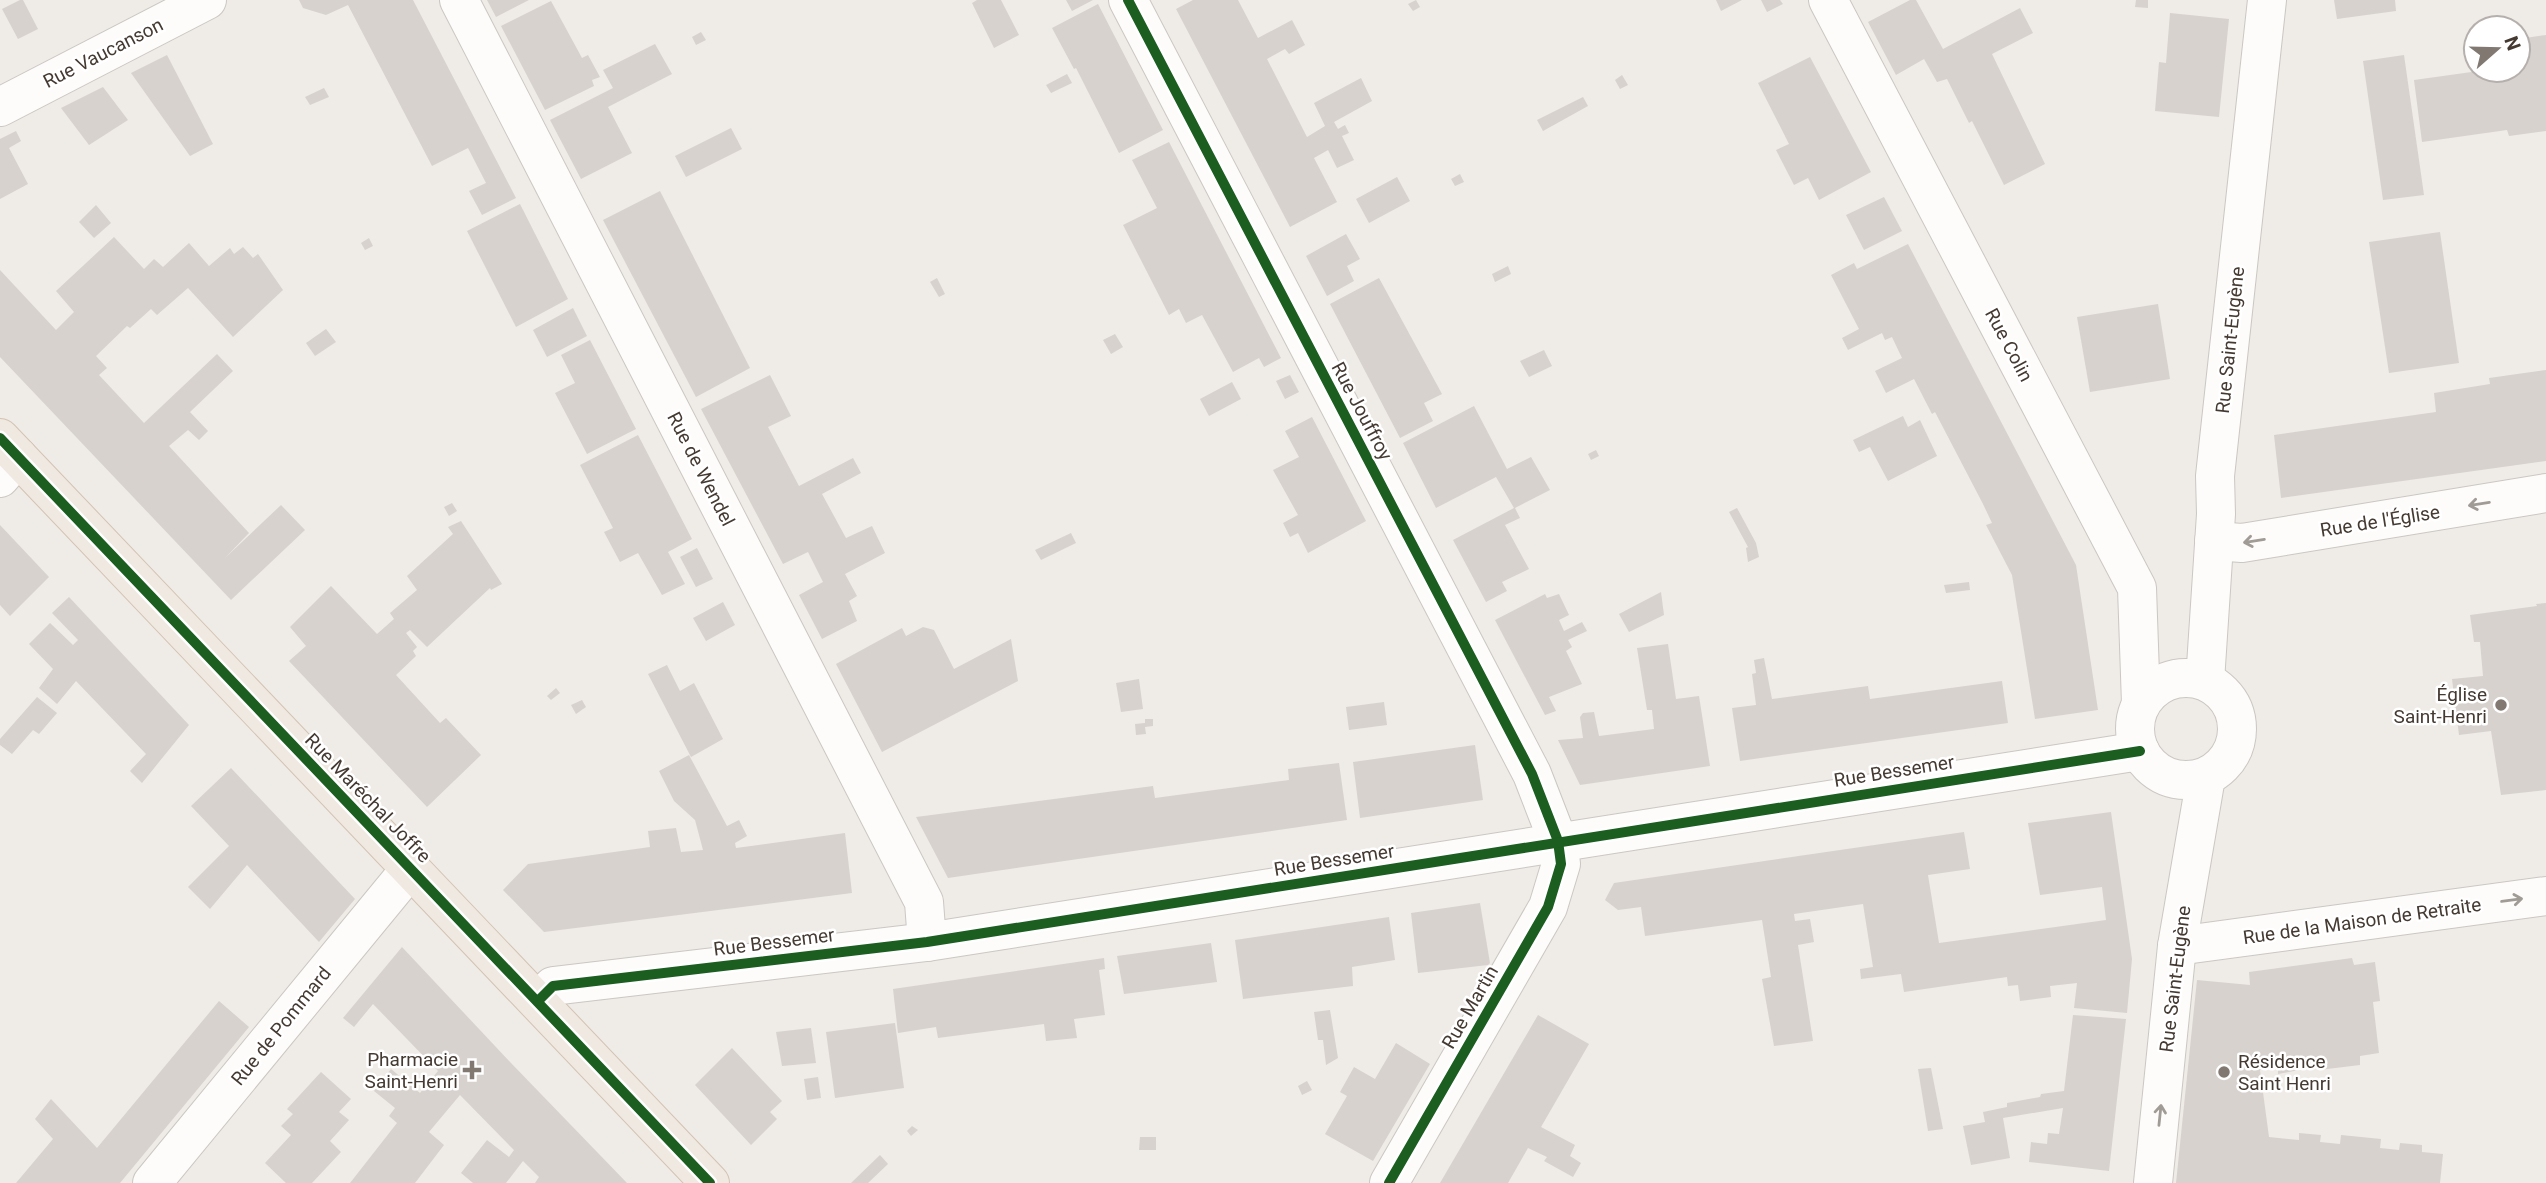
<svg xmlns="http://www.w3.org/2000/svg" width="2546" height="1183" viewBox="0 0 2546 1183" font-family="Roboto,sans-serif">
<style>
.building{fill:#d7d2cd}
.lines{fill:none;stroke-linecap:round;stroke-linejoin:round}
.minor-casing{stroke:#cbc7c2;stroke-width:40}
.major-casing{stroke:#d3c3b2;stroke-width:40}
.minor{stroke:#fdfcfb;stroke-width:38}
.major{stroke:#f0e9e2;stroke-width:38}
.cycleway-casing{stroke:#fff;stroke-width:15}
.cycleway{stroke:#1b5e20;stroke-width:10}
.oneway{stroke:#a19b96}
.poi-dot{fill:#807871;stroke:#fff;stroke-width:2.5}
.labels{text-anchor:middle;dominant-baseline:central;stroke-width:5;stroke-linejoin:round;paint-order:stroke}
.street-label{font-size:19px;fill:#453a32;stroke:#fff}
.poi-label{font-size:19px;fill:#453a32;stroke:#fff;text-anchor:end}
</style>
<rect width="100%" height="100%" fill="#efebe6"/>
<g class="building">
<path d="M20,0H23L38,29L18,39L2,9Z"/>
<path d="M299,0H413L516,198L482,215L469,191L486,183L468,148L432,166L348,5L326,15L303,8Z"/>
<path d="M487,0H529L496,17Z"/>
<path d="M977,0H1001L1019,35L994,48L972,3Z"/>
<path d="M1066,0H1093L1072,11Z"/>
<path d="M1193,0H1238L1258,38L1292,20L1305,45L1289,54L1285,49L1267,59L1307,137L1325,126L1314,103L1361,78L1372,101L1334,122L1338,129L1345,125L1349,133L1342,136L1354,160L1337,168L1328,150L1314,158L1337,202L1290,227L1176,9Z"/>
<path d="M1416,0L1420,7L1413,11L1408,4Z"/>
<path d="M1716,0H1742L1721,11Z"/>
<path d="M1761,0H1780L1783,4L1767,12Z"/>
<path d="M1910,0H1916L1943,49L2020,8L2033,33L1992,54L2045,164L2004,185L1972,121L1969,123L1947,79L1937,82L1924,59L1896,75L1868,22Z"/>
<path d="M2136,0H2148V8L2135,7Z"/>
<path d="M2334,0H2395L2396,11L2337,19Z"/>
<path d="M551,1L582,58L588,55L600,77L592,80L594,86L545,110L501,26Z"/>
<path d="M1098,4L1163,130L1119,153L1076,68L1074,69L1052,28Z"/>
<path d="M2170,13L2229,19L2219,117L2155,111L2159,62L2166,63Z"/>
<path d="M701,32L706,40L696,45L692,37Z"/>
<path d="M2546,35V131L2509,136L2507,130L2422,142L2414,80L2486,70H2518V39Z"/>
<path d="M655,44L672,74L608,107L632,153L581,179L550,120L613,88L603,70Z"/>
<path d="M167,55L213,144L190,156L131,73Z"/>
<path d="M2404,55L2424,195L2383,200L2363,61Z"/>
<path d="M1810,57L1871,172L1819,200L1808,178L1794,185L1776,150L1789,144L1758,83Z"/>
<path d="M1067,74L1072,83L1051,93L1046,85Z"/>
<path d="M1622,75L1628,85L1620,89L1615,80Z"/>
<path d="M103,87L128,120L89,145L61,108Z"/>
<path d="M324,88L329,97L310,105L305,97Z"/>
<path d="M1583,97L1588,106L1543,131L1537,120Z"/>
<path d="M731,128L742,149L686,177L675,156Z"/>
<path d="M16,131L21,141L9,148L28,184L0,199V139Z"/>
<path d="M1169,142L1281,358L1264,367L1259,358L1233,372L1202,315L1186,323L1179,309L1169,315L1123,225L1157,208L1132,160Z"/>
<path d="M1460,174L1464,182L1455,186L1451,179Z"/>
<path d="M1397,177L1410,201L1369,223L1356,199Z"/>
<path d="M660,191L750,368L696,397L603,220Z"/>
<path d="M1884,197L1902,231L1864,250L1846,215Z"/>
<path d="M520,204L568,299L516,327L467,231Z"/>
<path d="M96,205L111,223L94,238L79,222Z"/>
<path d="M2440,232L2459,363L2389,373L2369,242Z"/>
<path d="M1346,234L1360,259L1347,266L1354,281L1327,296L1306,256Z"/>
<path d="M114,237L144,269L154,259L163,267L189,243L209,266L230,248L234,254L243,247L253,258L258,254L283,290L233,337L188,288L157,315L151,309L130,328L127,326L96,356L107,368L99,375L144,423L217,354L233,371L190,412L208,431L199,440L188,430L169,446L249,533L225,558L281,505L305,530L231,600L0,357V270L56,330L74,312L56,291Z"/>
<path d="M369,238L373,246L365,250L361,243Z"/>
<path d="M1908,244L2076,565L2098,710L2035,719L2012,575L1986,525L1992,523L1983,504L1935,412L1932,414L1914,379L1886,393L1875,371L1902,358L1892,337L1885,340L1882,333L1848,350L1842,338L1859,329L1831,275L1854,263L1857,269Z"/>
<path d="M1508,266L1511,274L1495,282L1492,274Z"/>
<path d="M937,278L945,294L939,297L930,282Z"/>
<path d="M1379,278L1442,394L1424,403L1433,421L1400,438L1330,304Z"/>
<path d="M2158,304L2170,379L2090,392L2077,317Z"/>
<path d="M573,308L587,336L547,357L533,330Z"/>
<path d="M326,329L336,342L315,356L306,343Z"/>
<path d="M1115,334L1123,347L1111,354L1103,340Z"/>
<path d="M590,340L636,429L587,454L555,393L575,383L561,355Z"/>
<path d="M1544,350L1552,366L1529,377L1520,361Z"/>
<path d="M2546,370V461L2281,498L2274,435L2436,412L2434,393L2490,384L2489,378Z"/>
<path d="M770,375L791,416L768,427L799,486L853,458L861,473L822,494L846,538L872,526L885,553L845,574L857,596L849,601L857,621L822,639L799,595L823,582L808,552L783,564L701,409Z"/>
<path d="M1290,375L1299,392L1285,399L1276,381Z"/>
<path d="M1232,382L1241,399L1209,416L1200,399Z"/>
<path d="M1474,406L1507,469L1531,457L1550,490L1515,508L1520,518L1505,525L1529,569L1502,582L1507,591L1486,602L1453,540L1514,508L1496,477L1436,508L1403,443Z"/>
<path d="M1903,416L1908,427L1920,420L1937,456L1888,481L1870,447L1859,452L1853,440Z"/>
<path d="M1312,417L1366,521L1308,553L1298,533L1290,537L1283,523L1298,515L1273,470L1299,457L1285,431Z"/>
<path d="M638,435L692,539L668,552L685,584L662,595L638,553L620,562L604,532L613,528L580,465Z"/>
<path d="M1596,450L1599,456L1591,460L1588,454Z"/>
<path d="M452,503L457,511L449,516L444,507Z"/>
<path d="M1737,508L1756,543L1759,557L1748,562L1746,548L1748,547L1729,512Z"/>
<path d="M461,521L502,584L491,590L490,588L427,647L410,630L406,633L417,647L413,651L416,656L396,675L440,723L446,718L481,755L427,807L289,661L306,646L290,627L331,586L377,634L394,619L390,613L417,590L407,576L453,534L448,527Z"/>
<path d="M0,525L49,577L10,616L0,605Z"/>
<path d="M1071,533L1076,543L1041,560L1035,550Z"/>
<path d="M697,548L713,579L696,587L680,557Z"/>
<path d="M1969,582L1970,590L1946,593L1944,585Z"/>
<path d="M1661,592L1664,615L1629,632L1619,614Z"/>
<path d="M1545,594L1547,598L1559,594L1569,615L1559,620L1564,631L1582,622L1587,631L1568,640L1572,647L1566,651L1582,684L1549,697L1556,711L1545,715L1495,620Z"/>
<path d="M69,597L189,725L142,783L130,771L146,754L76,681L57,704L39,688L53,669L29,644L50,623L73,645L78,640L52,613Z"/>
<path d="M723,602L735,625L706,641L693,618Z"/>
<path d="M2546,603V790L2501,795L2491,731L2459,735L2452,679L2483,676L2480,642H2474L2470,615L2537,606L2536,604Z"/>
<path d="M923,627L934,630L954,669L1011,639L1018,681L882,752L836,664L902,628L906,636Z"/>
<path d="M1668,644L1676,699L1699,696L1710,766L1580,785L1558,740L1583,738L1580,717L1583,713L1594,712L1599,736L1654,729L1652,710H1647L1637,648Z"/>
<path d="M1764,658L1772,699L1868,686L1870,699L2002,681L2008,723L1740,761L1732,708L1756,705L1752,674L1756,673L1754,660Z"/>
<path d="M667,665L680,691L694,683L723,739L691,757L648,674Z"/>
<path d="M1139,679L1143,709L1121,712L1116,683Z"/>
<path d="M556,688L560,693L551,700L547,696Z"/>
<path d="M37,697L57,713L39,734L33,730L12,754L0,745V739Z"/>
<path d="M582,700L586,707L576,714L571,705Z"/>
<path d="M1384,702L1387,725L1349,730L1346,707Z"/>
<path d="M1145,719H1153V726L1145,727L1146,734L1136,735L1135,724L1145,723Z"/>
<path d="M1475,745L1483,800L1360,818L1353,762Z"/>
<path d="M689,755L727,826L739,820L747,836L735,843L736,848L845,833L852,893L544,932L503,890L528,864L650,847L648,831L676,828L681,852L703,850L695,820L674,801L659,771Z"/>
<path d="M1339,763L1347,820L948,878L916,817L1153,786L1155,798L1289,780L1288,769Z"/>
<path d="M231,768L355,899L319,942L247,865L210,909L188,887L229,846L191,806Z"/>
<path d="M2111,812L2132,959L2127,1013L2074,1008L2077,983L2050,986L2051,997L2020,1001L2018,985L2008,986L2007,977L1904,992L1901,974L1861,979L1860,969L1873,967L1863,904L1794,914L1795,921L1810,919L1814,942L1798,945L1813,1041L1774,1046L1762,979L1771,977L1762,920L1645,936L1641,907L1618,910L1605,900L1614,883L1964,832L1970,869L1928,875L1939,943L2106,920L2102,887L2040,895L2028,823Z"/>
<path d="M1480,903L1490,963L1488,965L1418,973L1411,913Z"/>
<path d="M1389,917L1395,960L1352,967L1353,986L1243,999L1235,940Z"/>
<path d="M1211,943L1217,982L1124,994L1117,956Z"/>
<path d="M402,947L511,1063L627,1183H535L539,1177L523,1161L506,1183H473L461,1173L487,1140L509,1157L514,1150L460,1095L429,1132L444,1145L415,1183H350L397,1123L389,1116L395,1108L374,1091L391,1069L420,1093L438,1071L373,1004L354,1027L343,1018Z"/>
<path d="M1104,958L1105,969L1099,970L1105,1015L1074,1019L1077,1038L1046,1041L1044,1024L938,1038L936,1027L898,1033L893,989Z"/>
<path d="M2352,958L2354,965L2375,962L2380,1001L2373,1002L2379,1053L2360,1056V1065L2319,1070L2318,1062L2300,1064V1070L2278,1074V1067L2260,1070L2269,1137L2299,1140V1133L2321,1135L2320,1142L2340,1144L2341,1135L2381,1139L2380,1148L2399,1150L2400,1143L2422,1145V1152L2443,1154L2440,1183H2176L2197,980L2250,985L2249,972Z"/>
<path d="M219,1001L249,1027L120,1183H16L53,1139L35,1119L51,1099L97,1148Z"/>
<path d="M1330,1010L1338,1058L1326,1065L1323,1040H1318L1314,1012Z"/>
<path d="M1538,1015L1589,1044L1541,1127L1575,1145L1570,1156L1581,1163L1573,1177L1544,1161L1547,1157L1528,1148L1508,1183H1440Z"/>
<path d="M2073,1015L2126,1019L2109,1171L2029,1162L2031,1142L2047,1144L2048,1133L2059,1134L2063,1108L2003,1118L2010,1158L1971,1165L1963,1126L1985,1122L1983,1112L2007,1107V1103L2040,1097L2041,1094L2064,1091Z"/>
<path d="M895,1023L904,1088L835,1098L826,1032Z"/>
<path d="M811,1028L816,1063L782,1066L776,1032Z"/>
<path d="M1396,1043L1430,1064L1373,1161L1325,1134L1347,1096L1340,1092L1354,1067L1375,1079Z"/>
<path d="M732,1048L782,1101L770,1112L777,1119L751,1145L695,1085Z"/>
<path d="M1931,1068L1943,1129L1928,1131L1918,1069Z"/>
<path d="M321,1072L351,1099L339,1112L349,1120L330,1141L341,1152L312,1183H286L265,1163L291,1135L281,1126L293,1114L287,1109Z"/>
<path d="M818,1077L821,1098L807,1100L804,1079Z"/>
<path d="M1307,1081L1312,1090L1302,1095L1298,1086Z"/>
<path d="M912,1126L918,1130L911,1136L907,1131Z"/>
<path d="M1140,1137H1156V1150H1139Z"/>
<path d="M880,1155L888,1164L868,1183H851Z"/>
</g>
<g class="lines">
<g class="minor-casing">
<g id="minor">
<path d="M459,0L924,902L927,942"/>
<path d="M1128,0L1532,774L1558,841L1561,864L1548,907L1389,1183"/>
<path d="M1828,0L2137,588L2141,704"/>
<path d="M0,107L207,0"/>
<path d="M0,478L18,457"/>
<path d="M2214,541L2242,543L2546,493"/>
<circle cx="2186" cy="729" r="51"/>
<path d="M2205,681L2216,514L2215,476L2267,0"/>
<path d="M2177,946L2546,896"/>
<path d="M538,1001L553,986L927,942L2140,751"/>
<path d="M152,1183L411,868"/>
<path d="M2153,1183L2177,946L2206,777"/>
</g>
</g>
<g class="major-casing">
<path id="major" d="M0,438L710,1183"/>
</g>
<use href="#minor" class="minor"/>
<use href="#major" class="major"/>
<g class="cycleway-casing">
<g id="cycleway">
<path d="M1128,0L1532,774L1558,841L1561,864L1548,907L1389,1183"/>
<path d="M0,438L710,1183"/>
<path d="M538,1001L553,986L927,942L2140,751"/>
</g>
</g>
<use href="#cycleway" class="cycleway"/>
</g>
<defs><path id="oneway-shaft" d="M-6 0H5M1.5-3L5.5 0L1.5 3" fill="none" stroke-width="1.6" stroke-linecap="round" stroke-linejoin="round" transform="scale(1.75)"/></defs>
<g class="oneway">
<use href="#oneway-shaft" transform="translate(2479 504) rotate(171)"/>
<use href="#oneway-shaft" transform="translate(2254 541) rotate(171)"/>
<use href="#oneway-shaft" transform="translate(2512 900) rotate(-8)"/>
<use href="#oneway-shaft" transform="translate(2160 1115) rotate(-84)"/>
</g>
<g class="poi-dot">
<circle cx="2501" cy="705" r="7"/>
<path d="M468.5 1059.5h7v7h7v7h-7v7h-7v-7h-7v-7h7z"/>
<circle cx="2224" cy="1072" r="7"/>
</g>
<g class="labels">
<g class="street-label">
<text transform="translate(103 53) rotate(-27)">Rue Vaucanson</text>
<text transform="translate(2230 340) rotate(-84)">Rue Saint-Eugène</text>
<text transform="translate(2009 345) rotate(62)">Rue Colin</text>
<text transform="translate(1362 411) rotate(62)">Rue Jouffroy</text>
<text transform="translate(701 469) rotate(63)">Rue de Wendel</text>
<text transform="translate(2380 521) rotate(-9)">Rue de l'Église</text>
<text transform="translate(1894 771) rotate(-9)">Rue Bessemer</text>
<text transform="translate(368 798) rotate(46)">Rue Maréchal Joffre</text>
<text transform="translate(1334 860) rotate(-9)">Rue Bessemer</text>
<text transform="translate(2362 921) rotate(-8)">Rue de la Maison de Retraite</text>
<text transform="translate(774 942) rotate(-7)">Rue Bessemer</text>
<text transform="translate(2175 979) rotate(-83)">Rue Saint-Eugène</text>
<text transform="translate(1470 1007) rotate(-60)">Rue Martin</text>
<text transform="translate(281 1026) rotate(-51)">Rue de Pommard</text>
</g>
<g class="poi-label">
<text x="2487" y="694">Église<tspan x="2487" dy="22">Saint-Henri</tspan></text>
<text x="458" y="1059">Pharmacie<tspan x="458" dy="22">Saint-Henri</tspan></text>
<text x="2238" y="1061" text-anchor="start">Résidence<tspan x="2238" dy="22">Saint Henri</tspan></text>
</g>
</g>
<g transform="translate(2497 49) rotate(70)"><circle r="33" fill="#ffffff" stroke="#b5b0ad" stroke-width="2"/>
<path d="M0-5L12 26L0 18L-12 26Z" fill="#807871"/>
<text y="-10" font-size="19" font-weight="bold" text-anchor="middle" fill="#453a32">N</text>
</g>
</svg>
